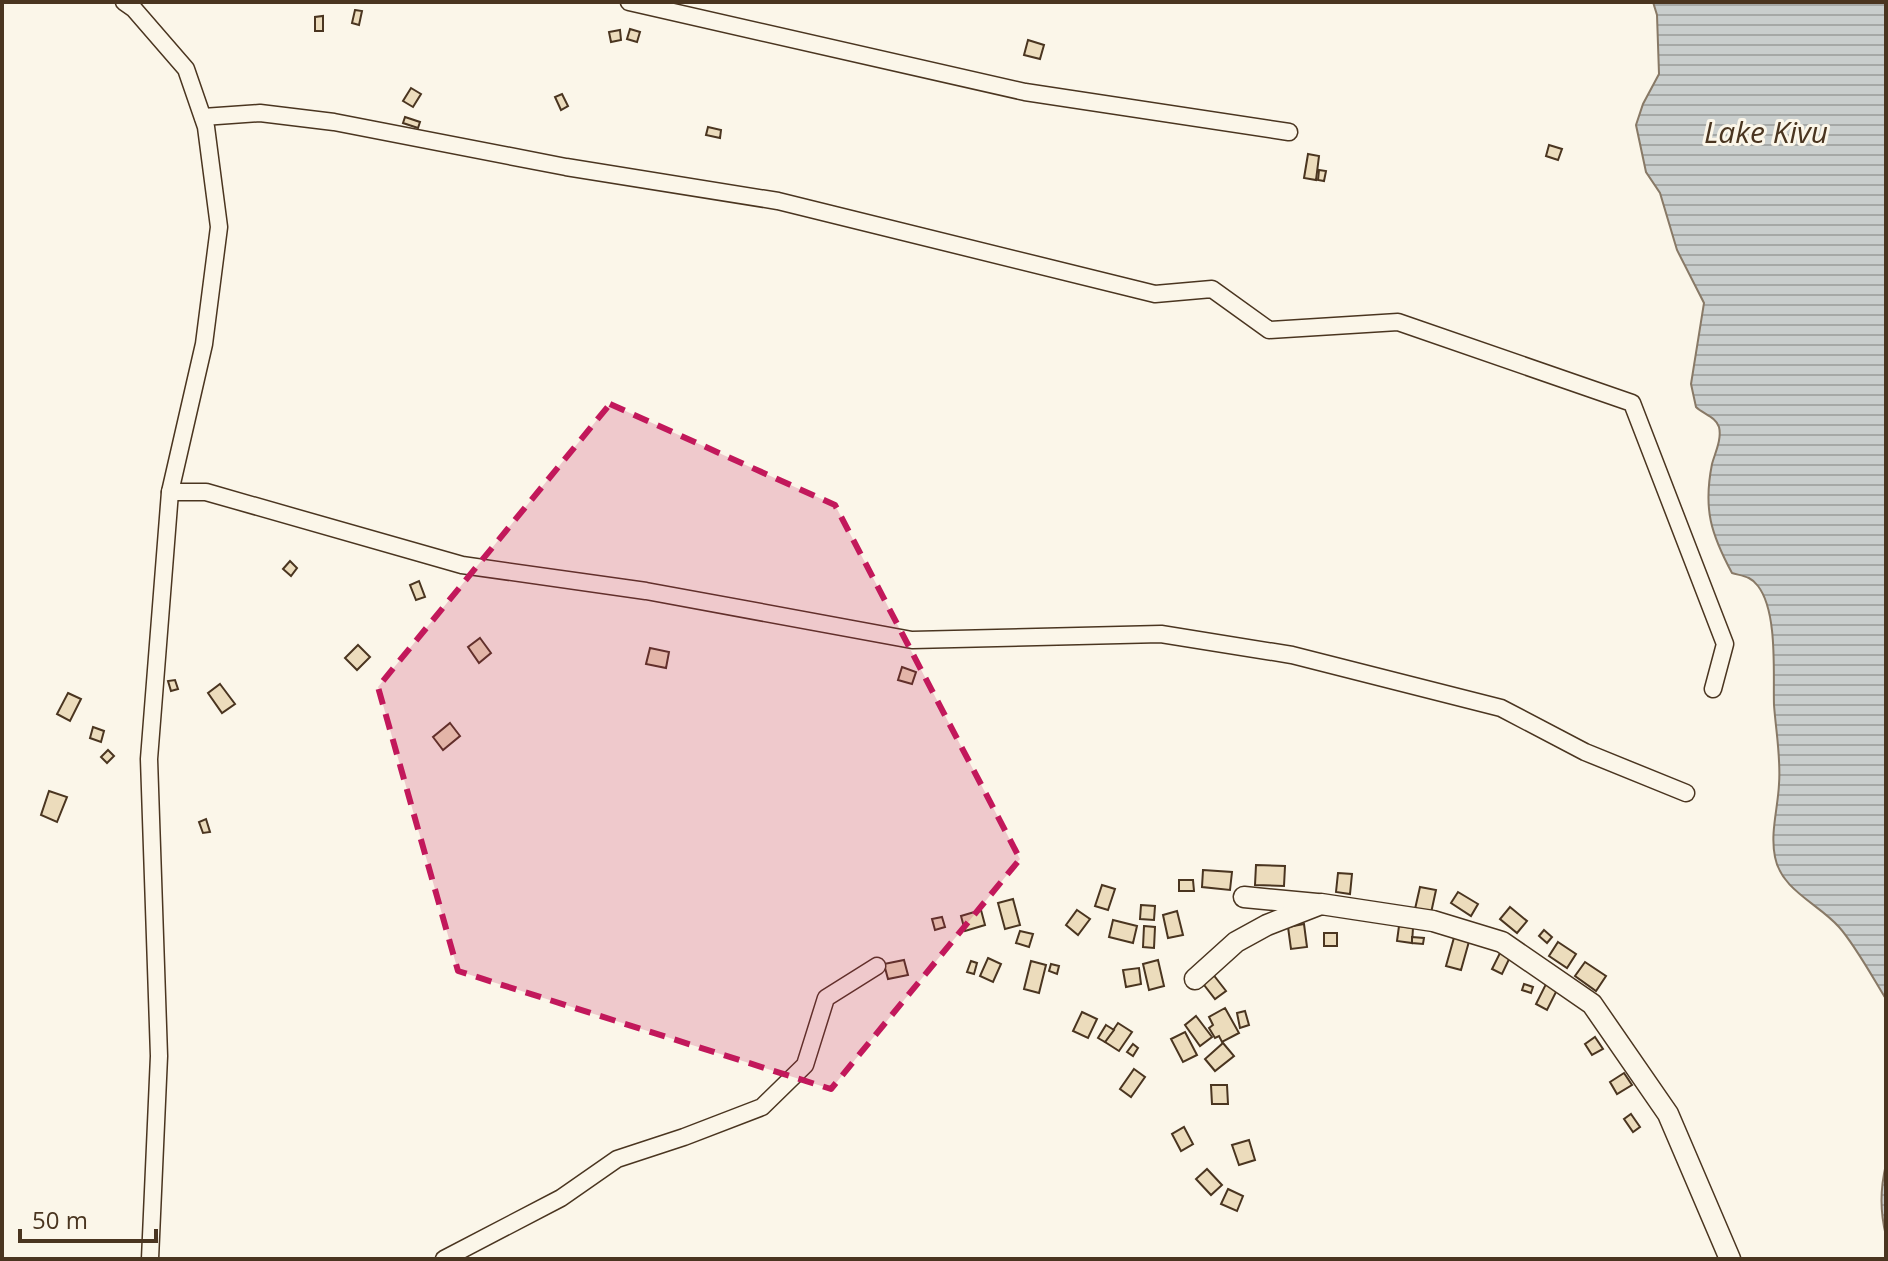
<svg xmlns="http://www.w3.org/2000/svg" width="1888" height="1261" viewBox="0 0 1888 1261" font-family="'Open Sans',sans-serif">
<style>
.water{fill:url(#water-rules);stroke:#887966;stroke-width:2}
.building{fill:#ecdcbc;stroke:#4a3520;stroke-width:2}
.lines{fill:none;stroke-linecap:round;stroke-linejoin:round}
.minor-casing{stroke:#4a3520;stroke-width:19}
.tertiary-casing{stroke:#4a3520;stroke-width:23}
.minor{stroke:#fbf6e9;stroke-width:16}
.tertiary{stroke:#fbf6e9;stroke-width:20}
.marked{fill:#c2185b;fill-opacity:0.2;stroke:#c2185b;stroke-width:6;stroke-dasharray:16 10;stroke-linejoin:round}
.labels{text-anchor:middle;dominant-baseline:central;stroke-width:6;stroke-linejoin:round;paint-order:stroke}
.water-label{font-size:30px;font-style:italic;fill:#4a3520;stroke:#fbf6e9}
</style>
<defs>
<pattern id="water-rules" width="6" height="5" patternUnits="userSpaceOnUse" patternTransform="scale(2)"><rect width="6" height="5" fill="#c9cecd"/><path d="M0 2.5h6" fill="none" stroke="#a5a8a6"/></pattern>
</defs>
<rect width="100%" height="100%" fill="#fbf6e9"/>
<g class="water">
<path d="M1653,2H1886V999C1873,978 1855,945 1839,927C1819,904 1781,890 1775,857C1770,833 1778,808 1779,784C1781,758 1776,732 1774,705C1773,674 1778,612 1758,586C1751,576 1742,576 1732,573C1711,534 1703,509 1712,464C1715,453 1722,439 1719,427C1716,417 1703,414 1696,407L1691,384L1704,303L1677,250L1660,193L1646,172L1636,125L1643,104L1659,74L1657,15Z"/>
<path d="M1886,1164V1236C1880,1211 1880,1190 1886,1164Z"/>
</g>
<g class="building">
<path d="M355,10L362,11L359,25L352,23Z"/>
<path d="M323,16V31H315V17Z"/>
<path d="M630,29L640,32L637,42L627,39Z"/>
<path d="M620,30L621,40L611,42L609,32Z"/>
<path d="M1028,40L1044,45L1040,59L1024,55Z"/>
<path d="M411,88L421,94L413,107L403,101Z"/>
<path d="M562,94L568,106L561,110L555,97Z"/>
<path d="M405,117L420,122L418,128L403,123Z"/>
<path d="M708,127L721,130L720,138L706,135Z"/>
<path d="M1549,145L1562,149L1558,160L1546,156Z"/>
<path d="M1308,154L1319,156L1316,180L1304,178Z"/>
<path d="M1319,170L1326,171L1324,181L1318,180Z"/>
<path d="M290,561L297,568L291,576L283,569Z"/>
<path d="M419,581L425,597L416,600L410,585Z"/>
<path d="M480,638L491,653L479,663L468,647Z"/>
<path d="M358,645L370,657L357,670L345,658Z"/>
<path d="M650,648L669,652L666,668L646,664Z"/>
<path d="M902,667L916,672L912,684L898,680Z"/>
<path d="M175,680L178,689L171,691L168,681Z"/>
<path d="M220,684L235,704L222,713L208,693Z"/>
<path d="M68,693L81,699L70,721L57,714Z"/>
<path d="M450,723L460,736L443,750L433,737Z"/>
<path d="M93,727L104,731L101,742L90,738Z"/>
<path d="M108,750L114,756L107,763L101,757Z"/>
<path d="M49,791L67,797L57,822L41,815Z"/>
<path d="M206,819L210,832L203,833L199,822Z"/>
<path d="M1256,865L1285,866L1284,886L1255,885Z"/>
<path d="M1203,870L1232,872L1230,890L1202,887Z"/>
<path d="M1338,873L1352,874L1350,894L1336,892Z"/>
<path d="M1179,880H1193L1194,891H1179Z"/>
<path d="M1102,885L1115,889L1108,910L1095,906Z"/>
<path d="M1420,887L1436,890L1431,913L1415,909Z"/>
<path d="M1458,892L1478,904L1471,916L1451,903Z"/>
<path d="M1013,899L1020,925L1005,929L998,903Z"/>
<path d="M1141,905L1155,906L1154,920L1140,919Z"/>
<path d="M1510,907L1527,921L1517,933L1500,919Z"/>
<path d="M981,910L985,925L965,931L961,916Z"/>
<path d="M1077,910L1090,919L1078,935L1066,925Z"/>
<path d="M1177,911L1183,935L1168,938L1163,915Z"/>
<path d="M942,917L945,927L935,930L932,919Z"/>
<path d="M1113,920L1137,926L1133,943L1109,937Z"/>
<path d="M1304,924L1307,947L1291,949L1288,927Z"/>
<path d="M1144,926L1155,927L1154,948L1143,947Z"/>
<path d="M1399,926L1413,928L1412,943L1397,941Z"/>
<path d="M1544,930L1552,937L1547,943L1539,936Z"/>
<path d="M1020,931L1033,934L1029,947L1016,943Z"/>
<rect x="1324" y="933" width="13" height="13"/>
<path d="M1455,934L1470,938L1461,970L1446,966Z"/>
<path d="M1412,937L1424,938L1423,944L1412,943Z"/>
<path d="M1558,942L1576,954L1567,968L1549,956Z"/>
<path d="M1501,951L1511,955L1502,974L1492,969Z"/>
<path d="M988,958L1001,964L993,982L980,976Z"/>
<path d="M904,960L908,975L888,979L884,964Z"/>
<path d="M1158,960L1164,986L1149,990L1143,964Z"/>
<path d="M971,961L977,963L974,974L967,972Z"/>
<path d="M1031,961L1046,965L1039,993L1024,989Z"/>
<path d="M1585,962L1606,976L1596,991L1575,976Z"/>
<path d="M1051,964L1059,966L1057,974L1049,971Z"/>
<path d="M1139,968L1141,984L1126,987L1123,970Z"/>
<path d="M1212,973L1226,991L1215,999L1201,981Z"/>
<path d="M1524,984L1533,987L1531,993L1522,990Z"/>
<path d="M1546,984L1557,990L1547,1010L1536,1004Z"/>
<path d="M1225,1008L1239,1033L1222,1042L1219,1036L1215,1038L1209,1028L1213,1025L1209,1017Z"/>
<path d="M1245,1011L1249,1025L1240,1028L1237,1013Z"/>
<path d="M1082,1012L1097,1019L1088,1038L1073,1031Z"/>
<path d="M1196,1016L1212,1037L1200,1046L1185,1025Z"/>
<path d="M1118,1023L1132,1032L1119,1051L1105,1042Z"/>
<path d="M1106,1025L1114,1030L1105,1042L1098,1038Z"/>
<path d="M1185,1032L1197,1055L1183,1062L1171,1039Z"/>
<path d="M1595,1037L1603,1049L1592,1055L1585,1044Z"/>
<path d="M1223,1043L1234,1056L1215,1071L1205,1059Z"/>
<path d="M1133,1044L1138,1048L1133,1056L1127,1052Z"/>
<path d="M1134,1069L1145,1077L1131,1097L1120,1089Z"/>
<path d="M1624,1073L1632,1085L1617,1094L1610,1082Z"/>
<path d="M1211,1085H1227L1228,1104H1212Z"/>
<path d="M1631,1114L1640,1127L1633,1132L1624,1119Z"/>
<path d="M1184,1127L1193,1144L1181,1151L1172,1134Z"/>
<path d="M1249,1140L1255,1160L1239,1165L1232,1145Z"/>
<path d="M1207,1169L1222,1185L1211,1195L1196,1179Z"/>
<path d="M1228,1189L1243,1196L1237,1211L1221,1204Z"/>
</g>
<g class="lines">
<g class="minor-casing">
<g id="minor">
<path d="M124,2L134,9L186,69L206,127L219,227L204,344L170,492L149,759L159,1056L150,1259"/>
<path d="M629,2L1025,92L1289,132"/>
<path d="M203,117L260,113L334,122L566,167L778,201L1155,294L1212,289L1269,330L1398,322L1632,403L1725,644L1713,689"/>
<path d="M170,492H206L462,565L646,591L912,640L1161,634L1292,655L1501,708L1585,752L1686,793"/>
<path d="M444,1259L561,1198L617,1159L684,1137L762,1107L805,1065L826,998L877,966"/>
</g>
</g>
<g class="tertiary-casing">
<g id="tertiary">
<path d="M1244,897L1317,904"/>
<path d="M1195,979L1236,942L1267,925L1321,904L1433,921L1502,942L1592,1004L1668,1114L1730,1259"/>
</g>
</g>
<use href="#minor" class="minor"/>
<use href="#tertiary" class="tertiary"/>
</g>
<path class="marked" d="M610,404L835,505L1020,859L831,1089L458,971L378,687Z"/>
<g class="labels">
<g class="water-label">
<text x="1766" y="131">Lake Kivu</text>
</g>
</g>
<rect width="1888" height="1261" fill="none" stroke="#4a3520" stroke-width="8"/>
<path d="M20 1229v12h136v-12" fill="none" stroke="#4a3520" stroke-width="4"/>
<text x="32" y="1229" font-size="24" fill="#4a3520" stroke="#fbf6e9" stroke-width="6" paint-order="stroke">50 m</text>
</svg>
